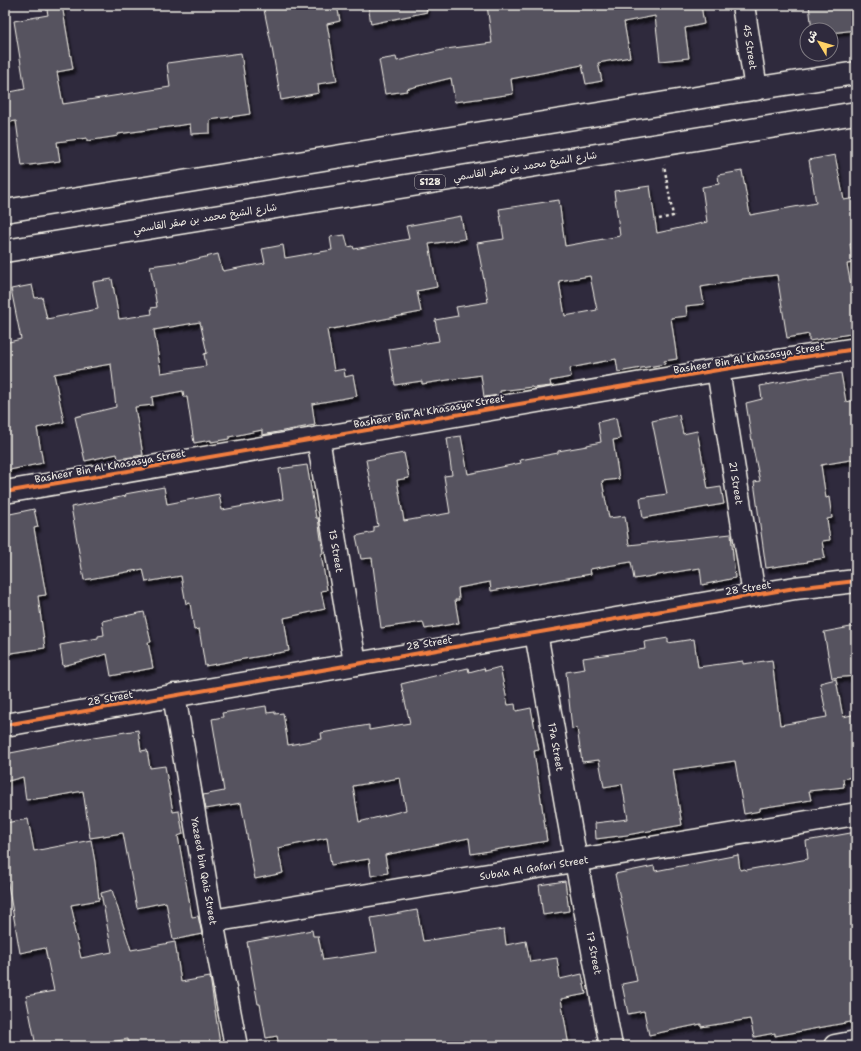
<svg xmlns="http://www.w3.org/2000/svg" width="861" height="1051" viewBox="0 0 861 1051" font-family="'Shantell Sans','Playpen Sans Arabic',sans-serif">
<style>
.building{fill:#56525f;stroke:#f4f1e8;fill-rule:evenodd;filter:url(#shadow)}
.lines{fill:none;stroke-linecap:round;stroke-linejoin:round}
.minor-casing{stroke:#f4f1e8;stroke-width:25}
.major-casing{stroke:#f4f1e8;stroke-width:25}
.path{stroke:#f4f1e8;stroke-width:2.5;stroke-dasharray:3 3;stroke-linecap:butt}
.minor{stroke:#2f2a3d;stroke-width:22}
.major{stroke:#2f2a3d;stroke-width:22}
.cycleway-casing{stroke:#2f2a3d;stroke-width:6}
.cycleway{stroke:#f27e40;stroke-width:4}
.labels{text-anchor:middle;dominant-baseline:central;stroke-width:4;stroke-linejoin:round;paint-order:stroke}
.shield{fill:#2f2a3d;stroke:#b9b5b5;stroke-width:1}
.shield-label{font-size:9px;font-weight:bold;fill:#f4f1e8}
.street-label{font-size:10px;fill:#f4f1e8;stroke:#2f2a3d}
</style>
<defs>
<filter id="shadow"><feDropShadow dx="2.5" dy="4.5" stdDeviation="1" flood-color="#0009"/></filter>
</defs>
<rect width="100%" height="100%" fill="#2f2a3d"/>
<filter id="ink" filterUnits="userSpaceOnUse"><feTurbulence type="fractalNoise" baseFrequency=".025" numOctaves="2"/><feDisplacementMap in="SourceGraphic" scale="8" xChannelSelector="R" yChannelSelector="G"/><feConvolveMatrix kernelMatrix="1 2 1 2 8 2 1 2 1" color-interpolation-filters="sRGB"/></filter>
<g filter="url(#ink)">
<g class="building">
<path d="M46,5H62L73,69L57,72L63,104L170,87L167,63L241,53L250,114L210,120V133L191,134L190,124L118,134V136L87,141V138L57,142L60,161L22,166L16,121L5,123V93L25,89L14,21L48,15Z"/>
<path d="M263,5H337L340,21L327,24L337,81L318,84L319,93L281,100L272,48Z"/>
<path d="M368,5H426L427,12L371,24Z"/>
<path d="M487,5H701L704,24L685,28L689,58L660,61L655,16L624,22L630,57L598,63L602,81L586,84L582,65L511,79L513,94L455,102L451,78L406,89L407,91L385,94L379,60L396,57L397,61L446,49L492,43Z"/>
<path d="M809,5H856V30L831,33V30H812Z"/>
<path d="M835,155L844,200L856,198V243L850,244L853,263L847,264L856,314V333L809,341V334L787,338L777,275L742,279V280L701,287L704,304L686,306L687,316L671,318L677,359L664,361L665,364L618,372L616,359L570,368L571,377L550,381L551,386L533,388L532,387L500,391V395L484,397L481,375L422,384V381L395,385L389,349L439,341L435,320L458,316L456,307L488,302L477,243L504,239L499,209L559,200L565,246L620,236L614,191L650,186L657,233L707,222L702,187L719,184L718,175L742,171L750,215L816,203L809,160ZM590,276L597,310L565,316L559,281Z"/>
<path d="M461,216L465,239L429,244L437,287L417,291L421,312L327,330L334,371L344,369L345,377L353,375L357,396L312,404L315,425L262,435V430L229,437V439L211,442V440L194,443L187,397H184L183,391L152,397L153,405L135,407L143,455L118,459L117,454L85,461L75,417L116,407L111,364L54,374L64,422L37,428L43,463L5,471V343L21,339L11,289L32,285L35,298L42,297L47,319L98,309L93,282L112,279L119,319L152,314L151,308L157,307L150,266L180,262V263L218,254L222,270H223V271L265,263L262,249L283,245L285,258L332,250L330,237L345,235L348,247L353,246L354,249L409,239L406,226ZM200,322L207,353L204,354L206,366L161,373L154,330Z"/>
<path d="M841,373L846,402L856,400V459L821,465L826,498L829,497L832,518L827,519L830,540L822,541L825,558L807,561L808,562L766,568L754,482L760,481L753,448L746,403L762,399L760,386L809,377V378Z"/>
<path d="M679,415L683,434L697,431L708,489L721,487L724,504L643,518L640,498L667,494L652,421Z"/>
<path d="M616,418L620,439L613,440L619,479L602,481L609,518L625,516L629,545L731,534L735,578L702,585L700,568L634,579L631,562L590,569L591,574L491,591L490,582L458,588L459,600H455L459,623L425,629L423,622L381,628L372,558L361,559L356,536L374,532V527L378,526L366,460L404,453L409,478L397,480L404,521L450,513L444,476L452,475L447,438L461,436L468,474L521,463L520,460L558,453V451L587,446V445L601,442L598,422Z"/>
<path d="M307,465L316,518H318L323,553L321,554L327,590L321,591L325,609L284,618L289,651L205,666L199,629L194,630L190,603L186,604L181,576L146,582L143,569L84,580L71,507L126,496L125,494L164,487L167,504L219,494L222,510L283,499L279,469Z"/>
<path d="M34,509L38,527L34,528L46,595L38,596L45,648L5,654V515Z"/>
<path d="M144,612L151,642H148L153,668L111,676L107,654L63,666L60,645L98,638V636L104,635L102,621Z"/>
<path d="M856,626V676L832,678L824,632Z"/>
<path d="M668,638V643L694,639L698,667L743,661V664L772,660L780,725L827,717L820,683L836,679L843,717L856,714V776L843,779L844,787L809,791L811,800L760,808V811L744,814L735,761L673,770L682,825L627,835L596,839L595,823L628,819L622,784L604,787L599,760L582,762L577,728L572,729L566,672L585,669L583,658L645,649L644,642Z"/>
<path d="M500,667L508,705L515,704L516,711L531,708L539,750L534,751L547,841L471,854L469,838L385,855L388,873L371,876L369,859L331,865L327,838L278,848L283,873L255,879L241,803L206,809L203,795L224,791L212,719L223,717L222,713L266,706L267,713L275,712V714L283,713L288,745L322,739L321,733L369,725V730L410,723L401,684L468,668L469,672L484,668L485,671ZM400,778L406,810L359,822L353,786Z"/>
<path d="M138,730L141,751L147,750L150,768L165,766L173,812L179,811L183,834L178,836L192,917L198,916L202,934L173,940L166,902L137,908L123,833L90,838L83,791L51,797L26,800L23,777L5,782V754L88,738Z"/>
<path d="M28,819L34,851L91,840L95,862L99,900L71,905L75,923L73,924L81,958L112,952L101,893L112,890L131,950L175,942L181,982L210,977L220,1044L206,1046H129L128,1039L90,1046H36L26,996L54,991L45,948L20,953L5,867V823Z"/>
<path d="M856,832V1021L775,1036V1033L754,1037L750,1019L701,1027V1024L649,1035L644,1011L628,1014L622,984L637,981L615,874L654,866L655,871L738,855L740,870L745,869L746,870L808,859L806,841Z"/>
<path d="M565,881L569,911L543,915L539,885Z"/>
<path d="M417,910L423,941L504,929L506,945L526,941L530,962L557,958L560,979L582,974L586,994L561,999L569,1046H279L277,1036L266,1038L260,1004H258L247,942L312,930L313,936H318L323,960L377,952L371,918Z"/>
</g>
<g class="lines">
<g class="minor-casing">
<g id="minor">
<path d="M743,5L756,89"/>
<path d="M718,370L754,595"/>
<path d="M318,438L355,663"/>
<path d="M5,492L718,370L856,349"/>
<path d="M536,633L576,861L611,1046"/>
<path d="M174,695L212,921L236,1046"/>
<path d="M5,725L754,595L795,588L856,581"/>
<path d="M212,921L856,814"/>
<path d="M835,1046L856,1042"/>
</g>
</g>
<g class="major-casing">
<g id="major">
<path d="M5,211L727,93L856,73"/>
<path d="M5,251L856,113"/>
</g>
</g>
<path class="path" d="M659,219L673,216L664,165"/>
<use href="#minor" class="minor"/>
<use href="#major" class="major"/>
<g class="cycleway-casing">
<g id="cycleway">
<path d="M5,492L718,370L856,349"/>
<path d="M5,725L754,595L795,588L856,581"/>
</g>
</g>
<use href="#cycleway" class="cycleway"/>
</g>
</g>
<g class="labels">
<rect class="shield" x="415" y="175" width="30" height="14" rx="3"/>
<g class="shield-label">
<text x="430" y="182">S128</text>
</g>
<g class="street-label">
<text transform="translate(750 47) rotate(81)">45 Street</text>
<text transform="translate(525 166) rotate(-9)">شارع الشيخ محمد بن صقر القاسمي</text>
<text transform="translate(205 218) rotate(-9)">شارع الشيخ محمد بن صقر القاسمي</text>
<text transform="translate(749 358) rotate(-9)">Basheer Bin Al Khasasya Street</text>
<text transform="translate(429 411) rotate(-10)">Basheer Bin Al Khasasya Street</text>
<text transform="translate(110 466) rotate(-10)">Basheer Bin Al Khasasya Street</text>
<text transform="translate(736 483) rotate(81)">21 Street</text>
<text transform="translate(336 551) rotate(80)">13 Street</text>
<text transform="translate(748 588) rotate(-9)">28 Street</text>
<text transform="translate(429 643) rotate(-9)">28 Street</text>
<text transform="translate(110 698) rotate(-10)">28 Street</text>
<text transform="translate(556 747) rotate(80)">17a Street</text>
<text transform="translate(534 868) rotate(-9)">Suba'a Al Gafari Street</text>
<text transform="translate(204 871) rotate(80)">Yazeed bin Qais Street</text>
<text transform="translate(594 953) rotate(79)">17 Street</text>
</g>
</g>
<rect width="861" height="1051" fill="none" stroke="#2f2a3d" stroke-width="20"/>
<rect x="10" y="10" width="841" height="1031" fill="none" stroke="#f4f1e8" stroke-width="1.5" filter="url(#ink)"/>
<g transform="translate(819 42) rotate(308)"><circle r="19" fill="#2f2a3d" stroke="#7e7a81"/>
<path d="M0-3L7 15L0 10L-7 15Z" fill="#ffd166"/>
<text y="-6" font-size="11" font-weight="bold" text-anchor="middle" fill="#f4f1e8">ش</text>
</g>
</svg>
